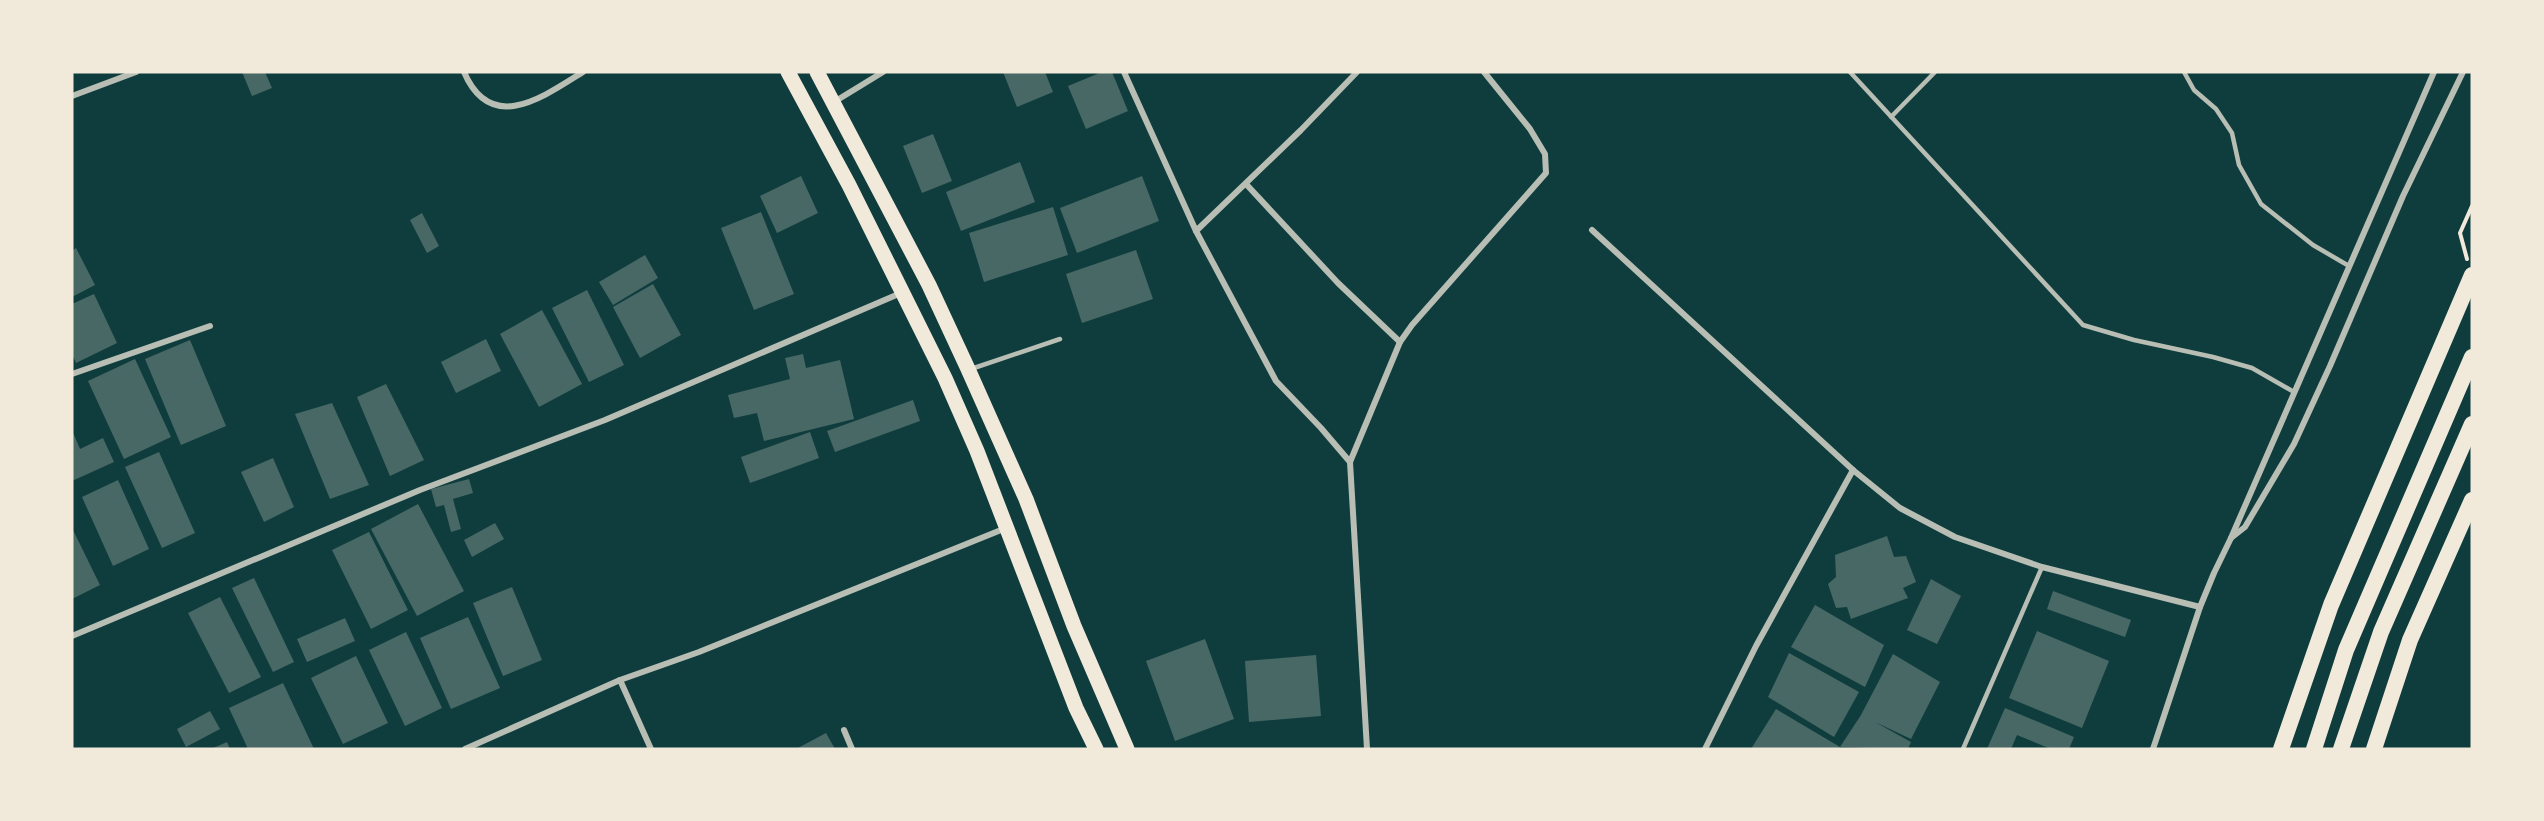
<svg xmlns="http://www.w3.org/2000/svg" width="2544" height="821" viewBox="0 0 2544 821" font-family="'Nunito Sans',sans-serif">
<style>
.building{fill:#486865}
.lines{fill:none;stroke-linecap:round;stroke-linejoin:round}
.path{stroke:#f1e9da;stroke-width:4}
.service{stroke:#b8beb3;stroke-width:4.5}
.minor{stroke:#b8beb3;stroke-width:6}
.primary{stroke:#f1e9da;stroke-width:15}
.trunk{stroke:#f1e9da;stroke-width:16}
</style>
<rect width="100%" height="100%" fill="#0f3d3e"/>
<g class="building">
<path d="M242,72H265L272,88L252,96Z"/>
<path d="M1003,72H1045L1053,92L1017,107Z"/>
<path d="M1102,72H1112L1128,111L1086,129L1068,86Z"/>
<path d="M933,134L952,181L922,193L903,146Z"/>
<path d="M1020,162L1035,202L961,231L946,192Z"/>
<path d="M801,176L818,213L777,233L760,196Z"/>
<path d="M1142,176L1159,221L1077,253L1060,208Z"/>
<path d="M1053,207L1068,255L984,282L969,233Z"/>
<path d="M761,212L794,294L754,310L721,228Z"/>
<path d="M422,213L439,246L427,253L410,220Z"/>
<path d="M76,248L95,285L72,297V251Z"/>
<path d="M1136,250L1153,299L1082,323L1066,274Z"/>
<path d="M645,255L658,278L613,305L599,282Z"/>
<path d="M653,284L681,335L640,358L613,307Z"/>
<path d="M587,290L624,365L589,382L552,308Z"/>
<path d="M94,294L117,343L76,363L72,354V304Z"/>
<path d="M542,310L582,384L539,407L500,334Z"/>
<path d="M486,339L501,371L456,393L441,362Z"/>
<path d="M190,340L226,426L181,445L145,359Z"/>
<path d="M803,354L806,368L840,360L854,419L764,441L757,413L734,418L728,395L790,379L785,358Z"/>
<path d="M135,359L171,437L124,459L88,381Z"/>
<path d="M386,384L424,460L390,476L357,397Z"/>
<path d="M913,400L920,421L835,452L827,431Z"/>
<path d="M332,403L369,485L330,499L295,414Z"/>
<path d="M72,430L80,449L103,438L114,462L72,481Z"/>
<path d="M810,432L819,458L750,483L741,457Z"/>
<path d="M159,452L195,533L162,548L125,467Z"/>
<path d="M273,458L294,507L264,522L241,472Z"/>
<path d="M469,479L473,493L453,499L461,529L451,532L444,505L436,507L431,489Z"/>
<path d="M118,480L149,549L113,566L82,497Z"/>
<path d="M418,504L464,591L417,616L371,529Z"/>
<path d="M495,523L504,539L472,557L464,540Z"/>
<path d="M72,528L100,585L72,599Z"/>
<path d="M369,532L408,610L371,629L332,550Z"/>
<path d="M1887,536L1894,557L1906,556L1916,582L1903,588L1908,598L1851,619L1847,607L1836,608L1828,584L1836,577L1835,555Z"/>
<path d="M254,578L294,662L273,672L232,588Z"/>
<path d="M1931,579L1961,596L1937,644L1907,630Z"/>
<path d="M512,587L542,660L503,676L473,603Z"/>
<path d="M2053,591L2131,620L2125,637L2047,609Z"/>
<path d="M220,597L261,677L229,693L188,613Z"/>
<path d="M1815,605L1884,645L1865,687L1791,647Z"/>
<path d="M468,617L500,688L451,709L420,638Z"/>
<path d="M345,618L355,641L307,662L297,639Z"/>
<path d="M2037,631L2109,661L2082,728L2009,698Z"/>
<path d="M406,632L442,708L405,726L369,650Z"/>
<path d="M1205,639L1234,719L1175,741L1146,661Z"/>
<path d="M1789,653L1859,692L1834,737L1768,697Z"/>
<path d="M1893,654L1940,682L1911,739L1875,722L1911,742L1908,749L1840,747L1861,715Z"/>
<path d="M1316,655L1321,716L1249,722L1245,661Z"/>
<path d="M356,656L388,723L343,744L311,678Z"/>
<path d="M283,683L314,749H248L229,708Z"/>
<path d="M2005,708L2074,737L2069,749H2051L2017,735L2011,749H1987Z"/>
<path d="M1776,709L1840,747L1839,749H1751Z"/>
<path d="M210,711L220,729L186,747L177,729Z"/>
<path d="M826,733L835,749H796Z"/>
<path d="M227,742L230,749H211Z"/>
</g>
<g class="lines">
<path class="path" d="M2467,259L2460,233L2472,206"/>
<g class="service">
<path d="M1850,72L2083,325L2134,340L2213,357L2252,368L2294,392"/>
<path d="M2184,72L2194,90L2216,109L2232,133L2239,165L2261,204L2313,245L2349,266"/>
<path d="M1891,117L1935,72"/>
<path d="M971,369L1060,339"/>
<path d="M1963,749L2042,567"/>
</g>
<g class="minor">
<path d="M464,72C491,135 543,97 583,72"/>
<path d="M1124,72L1196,231L1276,381L1321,428L1350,462"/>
<path d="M72,96L136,72"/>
<path d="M834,102L883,72"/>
<path d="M1246,184L1338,283L1400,342"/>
<path d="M1592,230L1853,470L1900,508L1955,537L2042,567L2200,607"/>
<path d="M1196,231L1301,130L1357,72"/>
<path d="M72,374L210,326"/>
<path d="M2231,538L2434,72"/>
<path d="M72,636L420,490L605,420L901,293"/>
<path d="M620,680L651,749"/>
<path d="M844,730L852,749"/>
<path d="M465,749L620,680L699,652L1006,528"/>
<path d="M1367,749L1350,462L1400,342L1412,325L1546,173L1545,154L1530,129L1484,72"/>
<path d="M1705,749L1756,646L1853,470"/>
<path d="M2153,749L2200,607L2214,573L2231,538L2245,527L2294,444L2330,366L2403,196L2463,72"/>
</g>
<g class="primary">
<path d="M788,72L849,185L945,378L977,451L1076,708L1096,749"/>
<path d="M817,72L929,285L968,369L1026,499L1074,626L1127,749"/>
</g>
<g class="trunk">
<path d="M2281,749L2331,605L2472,275"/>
<path d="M2314,749L2346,650L2472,357"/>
<path d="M2341,749L2381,632L2472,424"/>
<path d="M2374,749L2410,640L2472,500"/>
</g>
</g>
<rect width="2544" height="821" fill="none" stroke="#f1e9da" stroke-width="147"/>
</svg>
